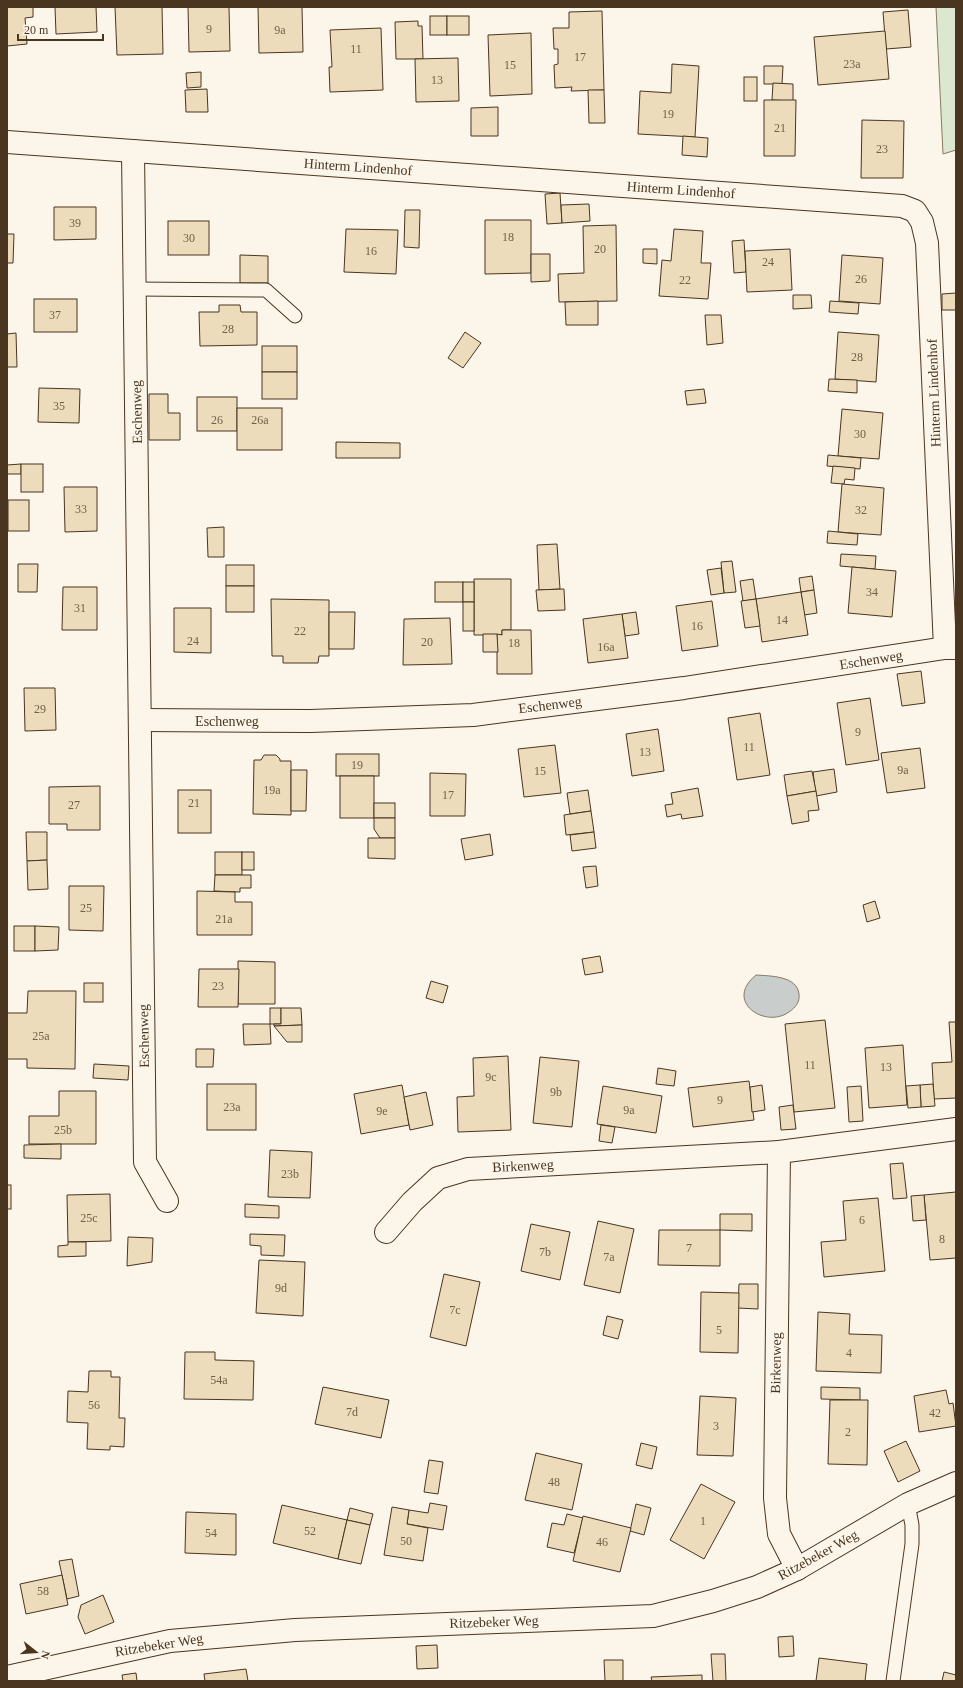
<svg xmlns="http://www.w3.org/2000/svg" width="963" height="1688" viewBox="0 0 963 1688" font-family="'Times New Roman',serif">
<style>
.green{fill:#dce7d0;stroke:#887966}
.water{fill:#c9cecd;stroke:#887966}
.building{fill:#ecdcbc;stroke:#4a3520}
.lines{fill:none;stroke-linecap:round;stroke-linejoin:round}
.lane-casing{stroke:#4a3520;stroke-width:15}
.street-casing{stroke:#4a3520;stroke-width:24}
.lane{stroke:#fbf6e9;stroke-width:13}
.street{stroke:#fbf6e9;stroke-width:22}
.labels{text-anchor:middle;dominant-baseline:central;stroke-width:3;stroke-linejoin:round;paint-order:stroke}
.number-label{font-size:12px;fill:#725f47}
.street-label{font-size:14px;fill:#4a3520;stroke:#fbf6e9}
</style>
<rect width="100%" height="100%" fill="#fbf6e9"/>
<path class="green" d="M936,7H956V150L943,154Z"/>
<path class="water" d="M756,975C771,976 797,976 799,994C800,1002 796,1007 789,1012C766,1029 723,1002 756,975Z"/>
<g class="building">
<path d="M7,7H33V17L25,18L27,44L7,46Z"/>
<path d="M55,7H96L97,32L56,34Z"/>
<path d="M115,7H162L163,54L117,55Z"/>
<path d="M188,7H229L230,51L189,52Z"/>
<path d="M258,7H302L303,52L259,53Z"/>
<path d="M908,10L911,47L886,49L883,12Z"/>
<path d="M602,11L604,90L571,91L572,87L555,88L554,65L558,64V49H554L553,28H569V12Z"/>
<rect x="430" y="16" width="17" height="19"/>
<rect x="447" y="16" width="22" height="19"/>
<path d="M418,21V26H422L423,59H396L395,22Z"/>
<path d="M381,28L383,90L330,92L329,67H332L330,30Z"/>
<path d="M885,31L889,79L818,85L814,37Z"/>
<path d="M531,33L532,94L490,96L488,35Z"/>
<path d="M458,58L459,101L416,102L415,59Z"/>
<path d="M672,64L699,66L695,137L638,134L640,91L671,93Z"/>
<path d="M764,66H783L782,84H764Z"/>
<path d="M201,72V87L187,88L186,73Z"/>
<rect x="744" y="77" width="13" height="24"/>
<path d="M773,83L793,84V101L772,100Z"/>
<path d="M207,89L208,112H186L185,90Z"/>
<path d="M588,90H604L605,123H589Z"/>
<path d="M764,100H796L795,156H764Z"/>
<path d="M498,107V136H471V108Z"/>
<path d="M862,120L904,121L903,178H861Z"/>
<path d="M683,136L708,138L707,157L682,155Z"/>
<path d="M560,193L562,223L547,224L545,194Z"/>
<path d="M589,204L590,221L562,223L561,205Z"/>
<path d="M54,207H96V239L54,240Z"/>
<path d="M405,210H420L419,248L404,247Z"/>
<path d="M485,220H531V273L485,274Z"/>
<rect x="168" y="221" width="41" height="34"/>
<path d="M616,225L617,301L559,302L558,274L584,273L583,226Z"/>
<path d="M346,229L398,230L396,274L344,272Z"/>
<path d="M674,229L703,231L701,263H711L708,299L659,296L662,260L671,261Z"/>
<path d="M7,234H14L13,263H7Z"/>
<path d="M744,240L746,272L734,273L732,241Z"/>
<path d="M643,249H657V264L643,263Z"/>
<path d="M790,249L792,290L747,292L745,251Z"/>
<path d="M531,254H550V281L531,282Z"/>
<path d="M240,255L268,256V283H240Z"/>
<path d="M842,255L883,258L880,304L839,301Z"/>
<path d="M956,293V310H942V294Z"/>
<path d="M793,295H811L812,308L793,309Z"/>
<rect x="34" y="299" width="43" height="33"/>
<path d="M598,301V325H566L565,302Z"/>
<path d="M830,301L859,303L858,314L829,312Z"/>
<path d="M219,305H240L241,312H257V345L200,346L199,312H219Z"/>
<path d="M705,315H721L723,343L707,345Z"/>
<path d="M465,332L481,343L463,368L448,358Z"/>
<path d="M838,332L879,335L876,382L835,379Z"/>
<path d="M16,333L17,367H7V334Z"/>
<rect x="262" y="346" width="35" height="26"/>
<rect x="262" y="372" width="35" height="27"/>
<path d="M829,379L857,380V393L828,391Z"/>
<path d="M39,388L80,389L79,423L38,422Z"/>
<path d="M704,389L706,403L687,405L685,391Z"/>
<path d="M149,394H168V413H180V440H149Z"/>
<rect x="197" y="397" width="40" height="34"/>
<rect x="237" y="408" width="45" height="42"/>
<path d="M842,409L883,413L879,459L838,456Z"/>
<path d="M336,442L400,443V458H336Z"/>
<path d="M828,455L861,458L860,469L827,466Z"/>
<path d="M21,464V474H7V465Z"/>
<rect x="21" y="464" width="22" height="28"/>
<path d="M833,466L855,468L854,480L845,479L844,484L831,483Z"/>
<path d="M842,484L884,488L881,535L838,532Z"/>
<path d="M64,487H97V531L65,532Z"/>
<rect x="8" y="500" width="21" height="31"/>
<path d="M224,527V557H208L207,528Z"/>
<path d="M828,531L858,534L857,545L827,543Z"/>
<path d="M557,544L560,589L539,590L537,545Z"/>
<path d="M841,554L876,556L875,569L840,566Z"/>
<path d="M732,561L736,592L724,593L721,562Z"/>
<path d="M18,564H38L37,592H18Z"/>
<rect x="226" y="565" width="28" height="21"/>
<path d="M852,567L896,571L892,617L848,613Z"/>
<path d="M721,568L724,593L711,595L707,570Z"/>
<path d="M812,576L814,590L801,592L799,578Z"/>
<path d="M474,579H511V630H502V635H474Z"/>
<path d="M753,579L756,599L743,601L740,581Z"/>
<rect x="435" y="582" width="28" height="20"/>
<rect x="463" y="582" width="11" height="20"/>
<rect x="226" y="586" width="28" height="26"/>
<path d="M63,587H97V630H62Z"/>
<path d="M564,589L565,610L538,611L536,590Z"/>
<path d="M814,590L817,613L804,615L801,592Z"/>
<path d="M801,592L808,635L762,642L756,599Z"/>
<path d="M271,599L329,600V656H319L318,663H283V656H272Z"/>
<path d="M756,599L760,626L745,628L741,601Z"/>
<path d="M712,601L718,646L682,651L676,606Z"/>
<rect x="463" y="602" width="11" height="29"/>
<path d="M174,608H211V653L174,652Z"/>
<path d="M329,612H355L354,649H329Z"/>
<path d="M636,612L639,634L625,636L622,614Z"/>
<path d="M622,614L628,658L588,663L583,619Z"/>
<path d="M450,618L452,664L403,665L404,619Z"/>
<path d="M502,630H531L532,674H497V634L502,635Z"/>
<path d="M483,634H497L498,652H483Z"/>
<path d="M921,671L925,703L902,706L897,674Z"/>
<path d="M24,688H55L56,730L25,731Z"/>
<path d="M870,698L879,760L846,765L837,703Z"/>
<path d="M760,713L770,775L737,780L728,718Z"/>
<path d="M658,729L664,771L632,776L626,734Z"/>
<path d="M555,745L561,793L524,797L518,749Z"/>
<path d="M920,748L925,788L887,793L881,753Z"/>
<rect x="336" y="754" width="43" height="22"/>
<path d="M264,755H276L280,759V761H291V815L253,814L254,760H261Z"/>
<path d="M834,769L837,792L816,796L813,772Z"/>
<path d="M291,770H307L306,811H291Z"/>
<path d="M812,771L816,791L787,796L784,775Z"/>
<path d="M430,773L466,774L465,816H430Z"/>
<rect x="340" y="776" width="34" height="42"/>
<path d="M100,786V830H67V824H49V787Z"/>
<path d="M698,788L703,816L682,819L681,814L667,817L665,805L673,804L671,793Z"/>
<rect x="178" y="790" width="33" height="43"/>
<path d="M588,790L591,811L570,814L567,793Z"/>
<path d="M816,791L819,810L808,811L809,821L792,824L787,796Z"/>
<rect x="374" y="803" width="21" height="15"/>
<path d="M591,811L594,832L566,835L564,815Z"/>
<path d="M374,818H395V838H380L374,829Z"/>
<path d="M26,832H47V860L27,861Z"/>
<path d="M594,832L596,848L572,851L570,835Z"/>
<path d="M490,834L493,855L465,860L461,839Z"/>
<path d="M368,838H395V859L368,858Z"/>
<rect x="215" y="852" width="27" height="23"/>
<rect x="242" y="852" width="12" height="18"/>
<path d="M47,860L48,889L28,890L27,861Z"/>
<path d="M596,866L598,886L586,888L583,867Z"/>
<path d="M215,875H251V888H240V892L214,891Z"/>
<path d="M69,886H104L103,931L69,930Z"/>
<path d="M197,891L235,892V902H252V935H197Z"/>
<path d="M875,901L880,918L867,922L863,905Z"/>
<rect x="14" y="926" width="21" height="25"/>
<path d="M35,926L59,927L58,950L35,951Z"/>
<path d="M600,956L603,972L585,975L582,959Z"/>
<path d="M238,961L275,962V1004H238Z"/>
<path d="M199,969H239L238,1007H198Z"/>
<path d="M431,981L448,986L443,1003L426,998Z"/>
<rect x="84" y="983" width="19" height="19"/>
<path d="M28,991H76L75,1069L27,1068V1059H7V1013H27Z"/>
<rect x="270" y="1008" width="11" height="16"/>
<path d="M281,1008H301L302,1025L274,1026V1024H281Z"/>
<path d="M825,1020L835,1108L794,1112L785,1024Z"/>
<path d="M949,1022H956V1098L934,1099L932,1063L952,1062Z"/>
<path d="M243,1024H270L271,1044L244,1045Z"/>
<path d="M302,1025V1042H287L274,1026Z"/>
<path d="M903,1045L907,1105L869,1108L865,1048Z"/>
<path d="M196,1049H214L213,1067H196Z"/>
<path d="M508,1056L511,1130L458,1132L457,1097L474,1096L473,1058Z"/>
<path d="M540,1057L579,1061L572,1127L533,1123Z"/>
<path d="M94,1064L129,1066L128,1080L93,1078Z"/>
<path d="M658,1068L676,1071L674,1086L656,1084Z"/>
<path d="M749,1081L754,1120L693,1127L688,1088Z"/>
<rect x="207" y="1084" width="49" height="46"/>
<path d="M933,1084L935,1106L921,1107L920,1085Z"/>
<path d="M402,1085L409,1125L361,1134L354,1094Z"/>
<path d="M762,1085L765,1110L752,1112L750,1087Z"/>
<path d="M920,1085L921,1107L908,1108L906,1086Z"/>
<path d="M603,1086L662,1096L656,1133L597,1124Z"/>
<path d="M861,1086L863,1121L849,1122L847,1087Z"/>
<path d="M59,1091H96V1144H29V1116H59Z"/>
<path d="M426,1092L433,1125L410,1130L404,1097Z"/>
<path d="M793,1105L796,1129L781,1130L779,1107Z"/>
<path d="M601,1125L615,1127L612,1143L599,1141Z"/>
<path d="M61,1144V1159L24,1158V1145Z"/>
<path d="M270,1150L312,1152L310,1198L268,1197Z"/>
<path d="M903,1163L907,1198L893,1199L890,1164Z"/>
<rect x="7" y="1185" width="4" height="24"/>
<path d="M956,1192V1258L930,1260L924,1195Z"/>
<path d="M110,1194L111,1241L68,1242L67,1195Z"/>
<path d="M924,1195L926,1220L913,1221L911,1196Z"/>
<path d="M878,1198L885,1271L824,1277L821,1242L846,1240L843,1201Z"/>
<path d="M245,1204L279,1206V1218L245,1217Z"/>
<path d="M720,1214H752V1231L720,1230Z"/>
<path d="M598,1221L634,1229L620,1293L584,1285Z"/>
<path d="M531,1224L570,1232L560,1280L521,1271Z"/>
<path d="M659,1230H720V1266L658,1265Z"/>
<path d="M250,1234L285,1235L284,1256L261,1255V1246L250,1245Z"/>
<path d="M128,1237L153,1238L152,1262L127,1266Z"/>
<path d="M68,1242H86V1256L58,1257V1246L68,1245Z"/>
<path d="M259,1260L305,1262L303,1316L256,1313Z"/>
<path d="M444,1274L480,1282L466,1346L430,1337Z"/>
<path d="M739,1284H758V1309L738,1308Z"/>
<path d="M701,1292L739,1293L738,1353L700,1352Z"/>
<path d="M818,1312L850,1314L849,1334L882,1335L881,1373L816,1371Z"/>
<path d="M607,1316L623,1320L618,1339L603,1335Z"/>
<path d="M185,1352H215V1360L254,1361L253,1400L184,1399Z"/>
<path d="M89,1371H111V1377H120L119,1418H125L124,1447L110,1446V1450L87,1449L88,1423L67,1422L68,1391L88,1392Z"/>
<path d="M323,1387L389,1400L381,1438L315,1424Z"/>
<path d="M821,1387L860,1388V1400L821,1399Z"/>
<path d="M946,1390L949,1404L953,1403L956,1426L919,1432L914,1396Z"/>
<path d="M700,1396L736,1398L733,1456L697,1455Z"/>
<path d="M830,1400H868L867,1465L828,1464Z"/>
<path d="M906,1441L920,1471L898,1482L884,1451Z"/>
<path d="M641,1443L657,1447L652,1469L636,1465Z"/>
<path d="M536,1453L582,1464L572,1510L525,1500Z"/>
<path d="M429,1460L443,1462L438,1494L424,1492Z"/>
<path d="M701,1484L735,1502L704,1559L670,1540Z"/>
<path d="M430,1503L447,1506L443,1530L407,1524L409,1510L428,1513Z"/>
<path d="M636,1504L651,1508L644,1535L630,1531Z"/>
<path d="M282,1505L347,1520L338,1559L273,1543Z"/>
<path d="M392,1507L409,1510L407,1524L428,1528L423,1561L384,1555Z"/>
<path d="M350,1508L373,1514L370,1525L347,1520Z"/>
<path d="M186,1512L236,1514V1555L185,1553Z"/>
<path d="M567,1514L583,1518L574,1553L547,1547L552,1523L564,1525Z"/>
<path d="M583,1516L631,1528L620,1572L573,1561Z"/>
<path d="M347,1520L370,1525L361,1564L338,1559Z"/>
<path d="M72,1559L79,1596L67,1599L59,1561Z"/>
<path d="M62,1575L68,1605L26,1614L20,1584Z"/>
<path d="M103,1595L114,1622L85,1634L78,1617L81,1605Z"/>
<path d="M793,1636L794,1656L779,1657L778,1637Z"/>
<path d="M437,1645L438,1668L417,1669L416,1646Z"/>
<path d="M711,1654H725L726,1681H713Z"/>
<path d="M819,1658L867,1664L865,1681H816Z"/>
<path d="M604,1660H623V1681H605Z"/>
<path d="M246,1669L248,1681H205L204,1674Z"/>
<path d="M944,1672L956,1675V1681H942Z"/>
<path d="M136,1673L137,1681H123L122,1675Z"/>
<path d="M702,1675V1681H652L651,1677Z"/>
</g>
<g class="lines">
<g class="lane-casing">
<g id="lane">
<path d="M135,289L266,290L295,316"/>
<path d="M893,1681L912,1544V1525L908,1504"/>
</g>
</g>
<g class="street-casing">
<g id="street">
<path d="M7,142L902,206L915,211L922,222L927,243L945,648"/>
<path d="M133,151L145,1162L167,1201"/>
<path d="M140,720L311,721L473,715L684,688L945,648H956"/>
<path d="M779,1152L775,1498L779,1534L797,1569"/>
<path d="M386,1232L412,1202L438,1178L468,1169L779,1152L956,1129"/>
<path d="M7,1677L170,1641L295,1630L653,1616L713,1601L757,1587L797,1569L908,1504L956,1483"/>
</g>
</g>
<use href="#lane" class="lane"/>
<use href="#street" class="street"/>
</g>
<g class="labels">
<g class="number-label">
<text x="209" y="29">9</text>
<text x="280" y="30">9a</text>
<text x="356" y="49">11</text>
<text x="580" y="57">17</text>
<text x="852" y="64">23a</text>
<text x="510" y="65">15</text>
<text x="437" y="80">13</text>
<text x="668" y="114">19</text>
<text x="780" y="128">21</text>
<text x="882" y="149">23</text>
<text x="75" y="223">39</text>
<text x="508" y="237">18</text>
<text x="189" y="238">30</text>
<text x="600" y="249">20</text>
<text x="371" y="251">16</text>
<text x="768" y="262">24</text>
<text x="861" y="279">26</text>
<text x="685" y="280">22</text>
<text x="55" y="315">37</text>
<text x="228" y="329">28</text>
<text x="857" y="357">28</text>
<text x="59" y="406">35</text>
<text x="217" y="420">26</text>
<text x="260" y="420">26a</text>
<text x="860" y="434">30</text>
<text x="81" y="509">33</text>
<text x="861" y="510">32</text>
<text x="872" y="592">34</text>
<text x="80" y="608">31</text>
<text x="782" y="620">14</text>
<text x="697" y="626">16</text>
<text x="300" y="631">22</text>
<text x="193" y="641">24</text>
<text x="427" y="642">20</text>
<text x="514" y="643">18</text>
<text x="606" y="647">16a</text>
<text x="40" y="709">29</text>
<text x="858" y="732">9</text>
<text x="749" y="747">11</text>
<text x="645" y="752">13</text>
<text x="357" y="765">19</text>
<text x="903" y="770">9a</text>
<text x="540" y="771">15</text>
<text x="272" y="790">19a</text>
<text x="448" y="795">17</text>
<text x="194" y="803">21</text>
<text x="74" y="805">27</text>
<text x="86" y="908">25</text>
<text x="224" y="919">21a</text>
<text x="218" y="986">23</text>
<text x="41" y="1036">25a</text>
<text x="810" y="1065">11</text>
<text x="886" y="1067">13</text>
<text x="491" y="1077">9c</text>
<text x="556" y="1092">9b</text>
<text x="720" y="1100">9</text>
<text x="232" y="1107">23a</text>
<text x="629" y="1110">9a</text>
<text x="382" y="1111">9e</text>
<text x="63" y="1130">25b</text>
<text x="290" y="1174">23b</text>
<text x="89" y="1218">25c</text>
<text x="862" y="1220">6</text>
<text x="942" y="1239">8</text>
<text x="689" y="1248">7</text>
<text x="545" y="1252">7b</text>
<text x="609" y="1257">7a</text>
<text x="281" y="1288">9d</text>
<text x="455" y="1310">7c</text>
<text x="719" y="1330">5</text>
<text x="849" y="1353">4</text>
<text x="219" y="1380">54a</text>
<text x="94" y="1405">56</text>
<text x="352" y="1412">7d</text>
<text x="935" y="1413">42</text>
<text x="716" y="1426">3</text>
<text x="848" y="1432">2</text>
<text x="554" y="1482">48</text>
<text x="703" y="1521">1</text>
<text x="310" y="1531">52</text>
<text x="211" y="1533">54</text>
<text x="406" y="1541">50</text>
<text x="602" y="1542">46</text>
<text x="43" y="1591">58</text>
</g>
<g class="street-label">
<text transform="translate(358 167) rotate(4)">Hinterm Lindenhof</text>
<text transform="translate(681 190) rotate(4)">Hinterm Lindenhof</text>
<text transform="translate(934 393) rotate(-92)">Hinterm Lindenhof</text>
<text transform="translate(137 412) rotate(-91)">Eschenweg</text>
<text transform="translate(871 660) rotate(-9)">Eschenweg</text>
<text transform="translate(550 705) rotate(-7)">Eschenweg</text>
<text x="227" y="721">Eschenweg</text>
<text transform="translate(144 1036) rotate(-91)">Eschenweg</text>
<text transform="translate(523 1166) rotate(-3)">Birkenweg</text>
<text transform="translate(776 1363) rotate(-89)">Birkenweg</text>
<text transform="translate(818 1555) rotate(-29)">Ritzebeker Weg</text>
<text transform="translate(494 1622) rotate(-2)">Ritzebeker Weg</text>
<text transform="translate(159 1645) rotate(-9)">Ritzebeker Weg</text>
</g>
</g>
<rect width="963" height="1688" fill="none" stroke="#4a3520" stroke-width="16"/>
<g transform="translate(36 1652) rotate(107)" stroke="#fbf6e9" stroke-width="3" paint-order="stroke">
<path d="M0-3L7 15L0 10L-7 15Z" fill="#4a3520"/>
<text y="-6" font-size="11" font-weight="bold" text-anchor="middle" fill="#4a3520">N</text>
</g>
<path d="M18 34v6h85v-6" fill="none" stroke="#4a3520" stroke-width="2"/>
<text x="24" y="34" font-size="12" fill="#4a3520" stroke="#fbf6e9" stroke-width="3" paint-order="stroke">20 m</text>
</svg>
